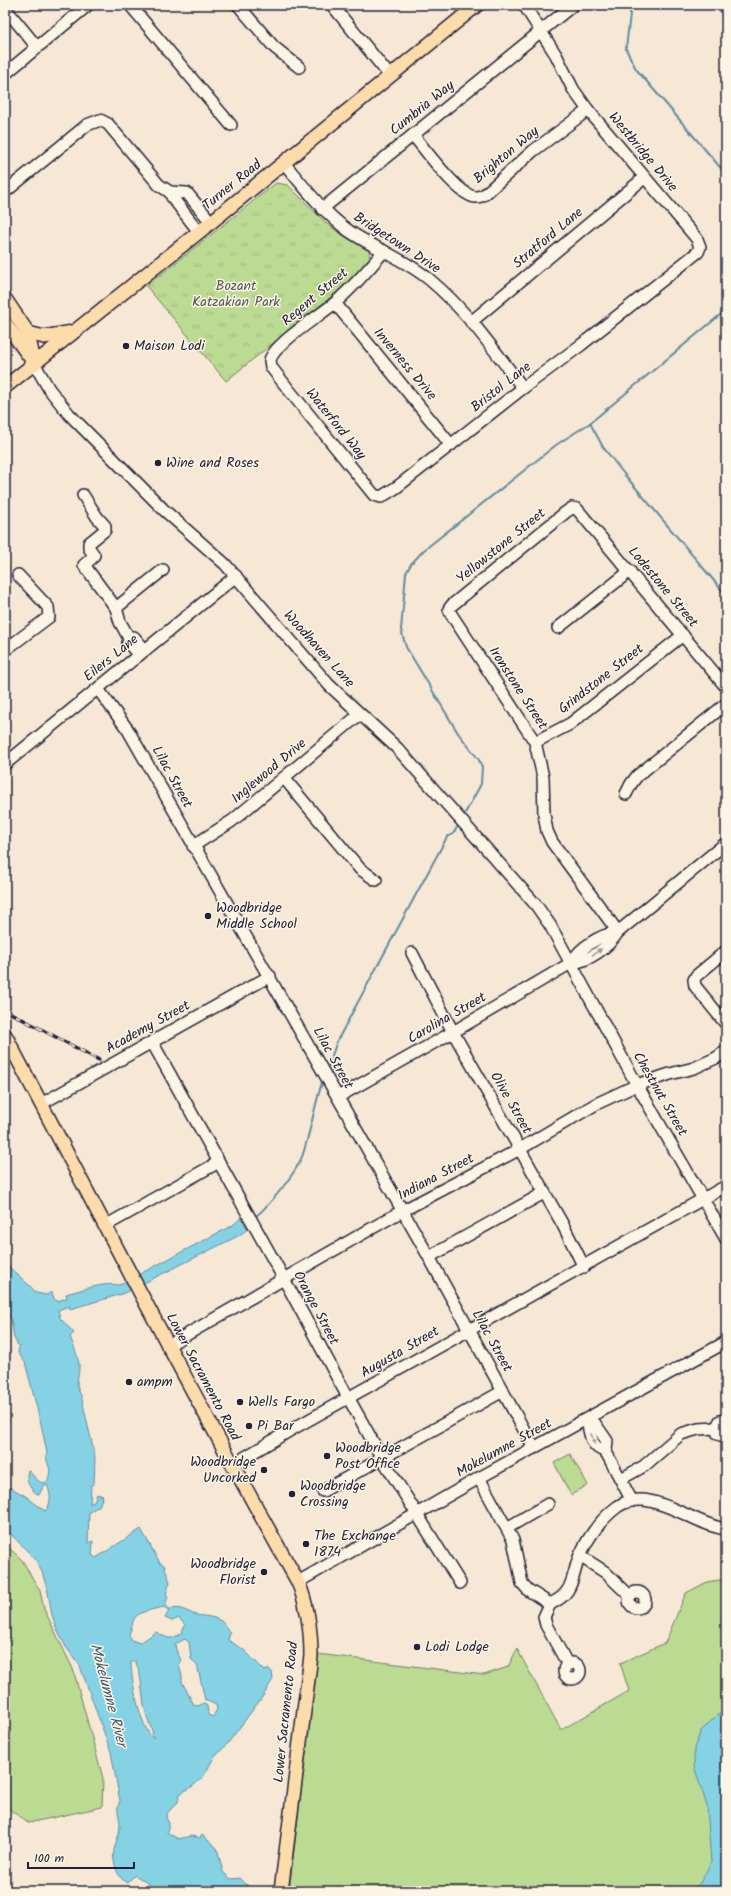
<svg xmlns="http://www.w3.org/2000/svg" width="731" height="1896" viewBox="0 0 731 1896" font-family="Kalam,sans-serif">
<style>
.green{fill:#bbda92;stroke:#6e7e66}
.park{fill:url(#park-tufts);stroke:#6e7e66}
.water{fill:#86d2e5;stroke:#5e8ca1;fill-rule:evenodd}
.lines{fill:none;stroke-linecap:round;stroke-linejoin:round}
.stream{stroke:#5e8ca1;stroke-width:2}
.minor-casing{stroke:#22223b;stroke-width:14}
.major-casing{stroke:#22223b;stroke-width:16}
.minor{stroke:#fcf5e5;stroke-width:11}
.major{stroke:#fddcac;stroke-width:13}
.rail-casing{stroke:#22223b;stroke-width:3.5}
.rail{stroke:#fcf5e5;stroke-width:2;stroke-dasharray:6;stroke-linecap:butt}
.oneway{fill:#9a9698}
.poi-dot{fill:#22223b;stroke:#fcf5e5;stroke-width:1.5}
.labels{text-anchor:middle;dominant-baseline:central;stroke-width:3;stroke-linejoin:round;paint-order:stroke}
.street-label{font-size:14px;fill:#22223b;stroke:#fcf5e5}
.park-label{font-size:14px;fill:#505955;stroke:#fcf5e5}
.poi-label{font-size:14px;fill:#22223b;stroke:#fcf5e5;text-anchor:start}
.water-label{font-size:15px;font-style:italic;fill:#40576e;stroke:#fcf5e5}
</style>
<defs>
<pattern id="park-tufts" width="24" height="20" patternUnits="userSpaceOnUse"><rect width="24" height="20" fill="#bbda92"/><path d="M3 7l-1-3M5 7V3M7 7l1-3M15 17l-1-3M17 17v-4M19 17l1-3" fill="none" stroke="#a0bb7f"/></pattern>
</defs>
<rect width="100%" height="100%" fill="#f7e8d5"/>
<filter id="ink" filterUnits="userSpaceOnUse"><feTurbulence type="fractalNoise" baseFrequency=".025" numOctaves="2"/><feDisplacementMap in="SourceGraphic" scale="8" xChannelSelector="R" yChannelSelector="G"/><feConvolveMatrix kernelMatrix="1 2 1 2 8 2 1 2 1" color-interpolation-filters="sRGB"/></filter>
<g filter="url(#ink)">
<g class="green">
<path d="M570,1454L588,1485L571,1495L554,1463Z"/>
<path d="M5,1544L22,1560L40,1591L44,1609L73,1669L103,1778L102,1807L28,1823L5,1806Z"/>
<path d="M726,1579V1891H289L318,1654L484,1675L508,1667L517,1649L561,1730L629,1691L620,1663L665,1643L686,1593L707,1582Z"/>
</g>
<path class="park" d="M276,183L288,185L327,224L344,236L369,251L370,258L363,269L352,280L226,381L146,286Z"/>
<g class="water">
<path d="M241,1218L248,1229L238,1236L122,1294L70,1309L69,1306L58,1310L60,1318L74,1333L70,1337C74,1346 77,1354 79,1364C80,1375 73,1385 81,1395L95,1457L94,1484L91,1485L90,1504L94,1501L97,1494L103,1496L99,1506L89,1512L88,1543L93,1541L92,1555L96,1558L141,1529L160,1563L164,1565L170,1582L166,1594L168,1596L166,1603H165L164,1604L170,1609C180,1607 184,1610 193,1614C201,1617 212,1615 221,1621C226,1625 225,1628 230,1633L228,1640L244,1650L265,1671L269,1669L272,1672L273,1679L263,1696L228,1743L213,1759L204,1776L193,1786L180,1794L178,1802L168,1812L166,1818L169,1823L167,1832L178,1839L191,1836L200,1838L202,1835L217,1848L223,1872L231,1879L240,1878L253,1891H159L135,1875L127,1883C122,1880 119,1876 117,1871C108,1848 119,1845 120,1825C120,1816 115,1810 120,1801L111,1752L102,1727L80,1666L66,1647L58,1632L52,1615L48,1592L42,1572L35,1559L5,1528V1485L24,1495L45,1511C52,1504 51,1494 47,1485H44L39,1495C29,1489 25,1481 28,1470C34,1475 39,1487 48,1481L50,1470L46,1457L47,1453L41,1424L25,1362L18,1353L19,1347L14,1338L11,1319L5,1308V1260L9,1267L31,1287L36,1293L46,1295L52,1292L54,1299L57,1301L67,1298L66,1294C81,1290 105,1282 119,1285L233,1225ZM164,1607L169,1611L165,1618L172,1621L179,1618L185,1625L181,1634C168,1641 168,1638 156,1632L140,1643L131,1640L129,1634C132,1629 132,1623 134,1619C138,1611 156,1609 164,1607ZM185,1639L189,1642L191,1659L197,1664L205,1700L216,1705L217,1709L213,1717L208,1715L207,1706L203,1703L199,1706L194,1705L182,1682V1676L179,1666L181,1660L176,1650L175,1644ZM135,1661C143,1674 141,1697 146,1713C148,1722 153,1729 153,1738C140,1727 131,1679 131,1662Z"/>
<path d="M726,1711V1891H692L700,1883L711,1863L707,1806L694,1766V1748L701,1731L717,1715Z"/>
</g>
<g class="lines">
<g class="stream">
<path d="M631,5L626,49L636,69L726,174"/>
<path d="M590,423L603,447L624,474L726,595"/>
<path d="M463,817L481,784L482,767L479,760L458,733L426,680L406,647L401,630L406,573L411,564L424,550L556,445L590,423L726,310"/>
<path d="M327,1070L337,1041L447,837L453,834L459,824"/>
<path d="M255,1217C270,1205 297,1172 303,1154C311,1129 315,1104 323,1079"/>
</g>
<g class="minor-casing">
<g id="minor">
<path d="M130,5L231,125"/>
<path d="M238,5L274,47L299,67"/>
<path d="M332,5L390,76"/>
<path d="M5,8L37,47"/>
<path d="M5,74L88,5"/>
<path d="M413,135C424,148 459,197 476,197C479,197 482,196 485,194L533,151L588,110"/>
<path d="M284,163C304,187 323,212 349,231C375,249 405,259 430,280C466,310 494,350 523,388"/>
<path d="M5,192L87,125L100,120L108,124L159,185L170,192"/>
<path d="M322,209L573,5"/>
<path d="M199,232L172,197L170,192L187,193L211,222"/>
<path d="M384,251C369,269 354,286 336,302C321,315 275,343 270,360L271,367L289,390L374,495L381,497L397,487L523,388L581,345L698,252L700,247L697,239L588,110L573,89L556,55L524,5"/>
<path d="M335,303L451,445"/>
<path d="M471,322L644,178"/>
<path d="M34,363L49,389L69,414L164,510L225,564L329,685L397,748L536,905L550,925L637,1085L726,1239"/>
<path d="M83,495L97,517L105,526V530L89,543V548L94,555L92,558L84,565L116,608L120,622L129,638L128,643L139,655"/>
<path d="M116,608L163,570"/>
<path d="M558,628L630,571"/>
<path d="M129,638L134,637L145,650"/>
<path d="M5,650L49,617L48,607L18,575"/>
<path d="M98,689L128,730L429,1257L534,1448"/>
<path d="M535,742L570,724L683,635"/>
<path d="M5,764L236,576"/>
<path d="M284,778L360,869L376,880"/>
<path d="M626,794L631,784L637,776L726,704"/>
<path d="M193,846L232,821L360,714"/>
<path d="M618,932L552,842L547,831L544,814L543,777L535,742L451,614L449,609L452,605L566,512L572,508L577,509L726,687"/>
<path d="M726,951L696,976L694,980L695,986L726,1024"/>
<path d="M412,953L453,1032L563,1225L584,1267"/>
<path d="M571,963C580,947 600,935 618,932"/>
<path d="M152,1042L284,1279L339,1381L382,1458L460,1583"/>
<path d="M338,1097L453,1032L571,963C588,962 609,947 618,932L726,843"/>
<path d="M41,1104L270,976"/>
<path d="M105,1226L219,1162"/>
<path d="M429,1257L544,1193"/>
<path d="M167,1346L402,1211L520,1149L596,1104L637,1085L670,1074L694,1068L716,1058L726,1051"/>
<path d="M591,1418L607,1441L606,1451"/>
<path d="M587,1420C589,1428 590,1442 597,1447C600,1450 604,1450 607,1454L632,1501"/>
<path d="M726,1420L720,1421L716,1428L718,1434L726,1437"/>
<path d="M232,1465L289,1431L726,1186"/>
<path d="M479,1478L513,1540L522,1583L528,1590L550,1604"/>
<path d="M621,1479L644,1466L681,1434L698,1429L716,1428"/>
<path d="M323,1491L503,1391"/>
<path d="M507,1528L548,1504"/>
<path d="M580,1556L605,1572L630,1596"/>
<path d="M298,1582L479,1478L726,1342"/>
<circle cx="637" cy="1600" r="8"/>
<path d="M550,1604C575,1593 571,1577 580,1555C588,1538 601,1519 617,1507C650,1484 692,1525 726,1529"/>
<path d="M550,1604L544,1617L546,1625L568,1665"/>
<circle cx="572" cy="1671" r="8"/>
</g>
</g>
<g class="major-casing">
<g id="major">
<path d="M5,299L28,333L34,363"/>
<path d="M5,323L32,360"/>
<path d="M28,333L44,337L73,332"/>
<path d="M5,387L199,232L477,5"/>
<path d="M5,1035C101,1218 196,1402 298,1582C308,1606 311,1629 311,1656L281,1891"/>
</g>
</g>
<use href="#minor" class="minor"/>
<use href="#major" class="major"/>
<g class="rail-casing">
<path id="rail" d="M5,1010L99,1060"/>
</g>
<use href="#rail" class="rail"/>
</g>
<defs><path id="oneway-solid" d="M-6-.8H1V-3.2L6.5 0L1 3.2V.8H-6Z"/></defs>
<g class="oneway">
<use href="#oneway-solid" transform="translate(597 952) rotate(-34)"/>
<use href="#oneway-solid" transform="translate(593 1439) rotate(69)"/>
</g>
</g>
<g class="poi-dot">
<circle cx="126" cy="346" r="4"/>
<circle cx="158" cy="463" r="4"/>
<circle cx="208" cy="916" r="4"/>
<circle cx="129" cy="1382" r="4"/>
<circle cx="240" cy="1402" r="4"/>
<circle cx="249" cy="1426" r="4"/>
<circle cx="327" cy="1456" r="4"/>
<circle cx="264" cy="1470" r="4"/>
<circle cx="292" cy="1494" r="4"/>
<circle cx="306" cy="1544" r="4"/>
<circle cx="264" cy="1572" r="4"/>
<circle cx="417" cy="1647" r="4"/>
</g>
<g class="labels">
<g class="street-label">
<text transform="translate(422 108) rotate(-39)">Cumbria Way</text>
<text transform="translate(643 152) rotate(50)">Westbridge Drive</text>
<text transform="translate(506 155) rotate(-40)">Brighton Way</text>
<text transform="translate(232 185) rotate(-39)">Turner Road</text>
<text transform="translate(548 238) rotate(-40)">Stratford Lane</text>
<text transform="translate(397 243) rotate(33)">Bridgetown Drive</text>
<text transform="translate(315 297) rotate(-40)">Regent Street</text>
<text transform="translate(405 364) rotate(50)">Inverness Drive</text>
<text transform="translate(501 387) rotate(-38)">Bristol Lane</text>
<text transform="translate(336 424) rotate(51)">Waterford Way</text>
<text transform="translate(501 546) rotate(-39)">Yellowstone Street</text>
<text transform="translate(663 587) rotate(50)">Lodestone Street</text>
<text transform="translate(319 649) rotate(48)">Woodhaven Lane</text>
<text transform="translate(111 658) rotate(-39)">Eilers Lane</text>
<text transform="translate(601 679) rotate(-38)">Grindstone Street</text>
<text transform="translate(518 688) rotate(57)">Ironstone Street</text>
<text transform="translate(269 771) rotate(-40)">Inglewood Drive</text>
<text transform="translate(172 777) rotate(61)">Lilac Street</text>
<text transform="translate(447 1018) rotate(-30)">Carolina Street</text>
<text transform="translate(148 1027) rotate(-29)">Academy Street</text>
<text transform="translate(333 1058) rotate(61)">Lilac Street</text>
<text transform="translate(660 1094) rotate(60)">Chestnut Street</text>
<text transform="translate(511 1103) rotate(60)">Olive Street</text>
<text transform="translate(436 1177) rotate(-28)">Indiana Street</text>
<text transform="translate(316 1308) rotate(62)">Orange Street</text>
<text transform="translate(492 1341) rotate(61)">Lilac Street</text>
<text transform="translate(400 1352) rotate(-30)">Augusta Street</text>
<text transform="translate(203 1377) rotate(62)">Lower Sacramento Road</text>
<text transform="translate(504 1448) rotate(-29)">Mokelumne Street</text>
<text transform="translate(286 1712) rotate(-84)">Lower Sacramento Road</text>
</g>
<g class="park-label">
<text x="236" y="286">Bozant<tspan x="236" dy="16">Katzakian Park</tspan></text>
</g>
<g class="poi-label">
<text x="134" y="346">Maison Lodi</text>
<text x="166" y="463">Wine and Roses</text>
<text x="216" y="908">Woodbridge<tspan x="216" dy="16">Middle School</tspan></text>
<text x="137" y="1382">ampm</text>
<text x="248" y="1402">Wells Fargo</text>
<text x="257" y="1426">Pi Bar</text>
<text x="335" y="1448">Woodbridge<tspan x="335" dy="16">Post Office</tspan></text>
<text x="256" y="1462" text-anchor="end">Woodbridge<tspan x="256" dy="16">Uncorked</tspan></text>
<text x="300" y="1486">Woodbridge<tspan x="300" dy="16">Crossing</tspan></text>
<text x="314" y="1536">The Exchange<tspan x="314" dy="16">1874</tspan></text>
<text x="256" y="1564" text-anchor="end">Woodbridge<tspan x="256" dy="16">Florist</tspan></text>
<text x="425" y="1647">Lodi Lodge</text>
</g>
<g class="water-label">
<text transform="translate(108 1695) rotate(75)">Mokelumne River</text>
</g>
</g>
<rect width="731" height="1896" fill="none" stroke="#fcf5e5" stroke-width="20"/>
<rect x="10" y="10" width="711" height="1876" fill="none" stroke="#22223b" stroke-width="1.5" filter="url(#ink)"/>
<path d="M28 1862v6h106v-6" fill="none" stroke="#22223b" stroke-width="2"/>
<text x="34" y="1862" font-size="12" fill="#22223b" stroke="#fcf5e5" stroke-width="3" paint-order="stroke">100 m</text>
</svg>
